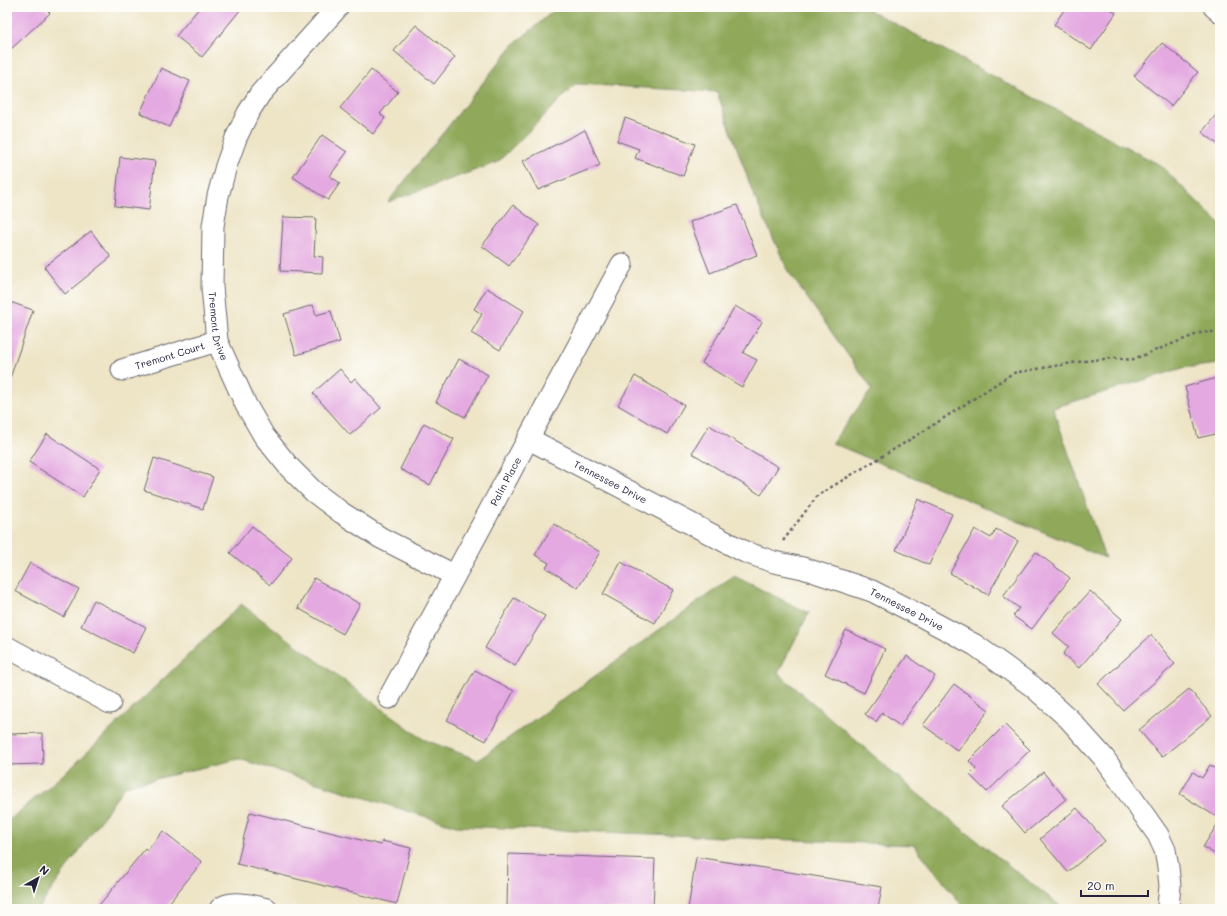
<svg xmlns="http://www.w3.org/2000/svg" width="1227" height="916" viewBox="0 0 1227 916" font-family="Mali,sans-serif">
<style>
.forest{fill:#8fa85a;stroke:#58654a}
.building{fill:#e4a9e1}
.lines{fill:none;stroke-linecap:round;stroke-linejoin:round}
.street-casing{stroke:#69666c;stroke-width:23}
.path{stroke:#69666c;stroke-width:2.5;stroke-dasharray:3 3;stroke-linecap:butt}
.street{stroke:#fff;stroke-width:21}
.labels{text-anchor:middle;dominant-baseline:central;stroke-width:3;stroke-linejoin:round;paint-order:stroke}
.street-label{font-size:10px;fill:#22223b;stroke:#fdfcf7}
</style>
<rect width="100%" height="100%" fill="#fdfcf7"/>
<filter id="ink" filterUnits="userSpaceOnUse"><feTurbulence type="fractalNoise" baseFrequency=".025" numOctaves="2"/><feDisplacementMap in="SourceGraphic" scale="8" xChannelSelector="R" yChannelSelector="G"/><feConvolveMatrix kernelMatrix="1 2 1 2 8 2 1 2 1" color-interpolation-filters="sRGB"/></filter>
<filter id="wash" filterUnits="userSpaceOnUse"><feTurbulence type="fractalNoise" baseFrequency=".012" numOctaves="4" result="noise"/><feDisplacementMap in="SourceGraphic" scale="16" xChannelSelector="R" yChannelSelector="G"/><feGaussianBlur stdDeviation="0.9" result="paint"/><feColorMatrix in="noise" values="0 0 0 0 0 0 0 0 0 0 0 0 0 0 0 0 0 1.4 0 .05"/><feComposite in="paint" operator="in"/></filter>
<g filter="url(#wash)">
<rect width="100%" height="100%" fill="#eee5c7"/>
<g class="forest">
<path d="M558,7H864L1160,165L1220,224V364L1183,368L1053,408L1105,558L832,443L872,389L788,271L754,196L717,92L576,84L498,162L388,202L512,46Z"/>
<path d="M734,576L809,613L778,673L918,794L1064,909H965L914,845L456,826L239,759L125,786L38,909H7V822L73,766L241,604L423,739L478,760Z"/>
</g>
<g id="blocks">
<g class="building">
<path d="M7,7H44L50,13L10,50L7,46Z"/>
<path d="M200,7H239L241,9L202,57L176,36Z"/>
<path d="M1066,7H1108L1116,13L1091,50L1054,25Z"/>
<path d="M416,25L455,57L434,84L394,51Z"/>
<path d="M1162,43L1198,72L1171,106L1134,76Z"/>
<path d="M161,68L190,81L169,127L140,113Z"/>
<path d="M371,70L398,92L380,114L385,118L373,134L340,108Z"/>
<path d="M1220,110V146L1202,132Z"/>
<path d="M625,118L695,144L683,176L635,158L639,149L617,141Z"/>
<path d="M585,130L600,165L538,190L523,161Z"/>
<path d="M322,135L347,152L330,176L340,183L328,200L293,177Z"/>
<path d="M120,157L155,161L149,210L115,206Z"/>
<path d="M513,205L539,225L509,266L482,246Z"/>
<path d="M737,205L757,255L710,273L690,222Z"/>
<path d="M283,217L316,218L314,256L323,257L322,273L280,271Z"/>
<path d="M91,231L111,257L65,294L44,267Z"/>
<path d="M487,288L524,311L500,350L471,333L482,314L474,309Z"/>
<path d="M7,301L33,310L7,387Z"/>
<path d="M313,305L316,315L331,311L340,342L296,355L284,314Z"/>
<path d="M735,306L762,322L743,353L757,360L742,387L702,363Z"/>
<path d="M459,359L488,375L465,417L436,402Z"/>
<path d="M340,369L351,382L355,378L381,408L350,435L313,393Z"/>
<path d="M635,376L684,405L667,434L618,405Z"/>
<path d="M1220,377V433L1198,438L1185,387Z"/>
<path d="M424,423L454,439L430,485L400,469Z"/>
<path d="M709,425L778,467L761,495L692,453Z"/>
<path d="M47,434L100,469L83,497L29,462Z"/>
<path d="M154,458L213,477L203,509L144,490Z"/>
<path d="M918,499L952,514L929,565L896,550Z"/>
<path d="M554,524L600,552L578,588L546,568L549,563L535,555Z"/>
<path d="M252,526L292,558L270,585L230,553Z"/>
<path d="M975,529L991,538L996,529L1018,541L988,595L950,573Z"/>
<path d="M1036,552L1070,578L1032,629L1013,616L1019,608L1003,596Z"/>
<path d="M621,562L673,590L655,623L603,594Z"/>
<path d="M30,563L79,589L64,617L15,591Z"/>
<path d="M314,578L360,604L343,634L298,608Z"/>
<path d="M1090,591L1122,619L1079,668L1063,654L1069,647L1053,633Z"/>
<path d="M514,598L545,616L515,666L485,648Z"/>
<path d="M94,600L146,627L133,653L81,626Z"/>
<path d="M846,630L885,649L864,693L825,674Z"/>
<path d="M1151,635L1175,664L1123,710L1098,684Z"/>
<path d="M907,656L935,676L900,726L882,713L876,722L865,714Z"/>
<path d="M475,670L514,691L486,741L447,720Z"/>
<path d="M954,684L989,710L958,751L923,725Z"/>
<path d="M1189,689L1212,716L1162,757L1139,730Z"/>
<path d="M1005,725L1030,750L987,792L970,775L976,769L969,761Z"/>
<path d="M42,733L43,764L7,765V734Z"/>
<path d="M1210,765L1220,772V783L1218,787L1220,788V819L1180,794L1193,772L1202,778Z"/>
<path d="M1043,772L1066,799L1025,833L1002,806Z"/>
<path d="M1077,808L1105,841L1068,872L1040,839Z"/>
<path d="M250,812L381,845L382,841L411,848L397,904L237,864Z"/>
<path d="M1220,820V857L1203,847Z"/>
<path d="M163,831L202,862L164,909H96L145,849L147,851Z"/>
<path d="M508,854L655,859L653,909H507Z"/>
<path d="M696,857L882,887L878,909H688Z"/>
</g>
</g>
</g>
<g filter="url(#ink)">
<use href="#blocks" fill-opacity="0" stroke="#69666c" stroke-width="1"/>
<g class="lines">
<g class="street-casing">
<g id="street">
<path id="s1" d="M338,7L260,94L248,113L236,138L226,166L218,196L213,226L212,287L217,341L246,405L264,436L289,467L314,492L342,513L381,538L454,575"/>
<path d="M1214,7L1220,12"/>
<path id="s2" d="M122,370L217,341"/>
<path id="s3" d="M529,439L745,552L774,562L803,568L872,591L923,617L975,645L1032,686L1069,719L1104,758L1158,835L1165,850L1168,867L1170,886L1168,906"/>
<path d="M7,647L110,703"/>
<path id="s4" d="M389,698L622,264"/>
<path d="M220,909C229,899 255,906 267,909"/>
</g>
</g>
<path class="path" d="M783,541L818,495L921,433L1013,373L1084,361L1115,358L1131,360L1200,333L1220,331"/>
<use href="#street" class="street"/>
</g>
</g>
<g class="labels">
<g class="street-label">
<text stroke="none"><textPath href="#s1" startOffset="359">Tremont Drive</textPath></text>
<text stroke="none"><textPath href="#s2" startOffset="50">Tremont Court</textPath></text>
<text stroke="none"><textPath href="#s4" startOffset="246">Palin Place</textPath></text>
<text stroke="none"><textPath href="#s3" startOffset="92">Tennessee Drive</textPath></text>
<text stroke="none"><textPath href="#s3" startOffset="416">Tennessee Drive</textPath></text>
</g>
</g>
<rect width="1227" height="916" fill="none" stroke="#fdfcf7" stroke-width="24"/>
<g transform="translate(38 878) rotate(39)" stroke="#fdfcf7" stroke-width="3" paint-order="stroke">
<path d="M0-3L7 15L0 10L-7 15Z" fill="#22223b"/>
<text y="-6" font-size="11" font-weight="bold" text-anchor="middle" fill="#22223b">N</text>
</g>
<path d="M1081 890v6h67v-6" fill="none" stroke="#22223b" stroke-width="2"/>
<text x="1087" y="890" font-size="12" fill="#22223b" stroke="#fdfcf7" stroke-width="3" paint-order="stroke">20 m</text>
</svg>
